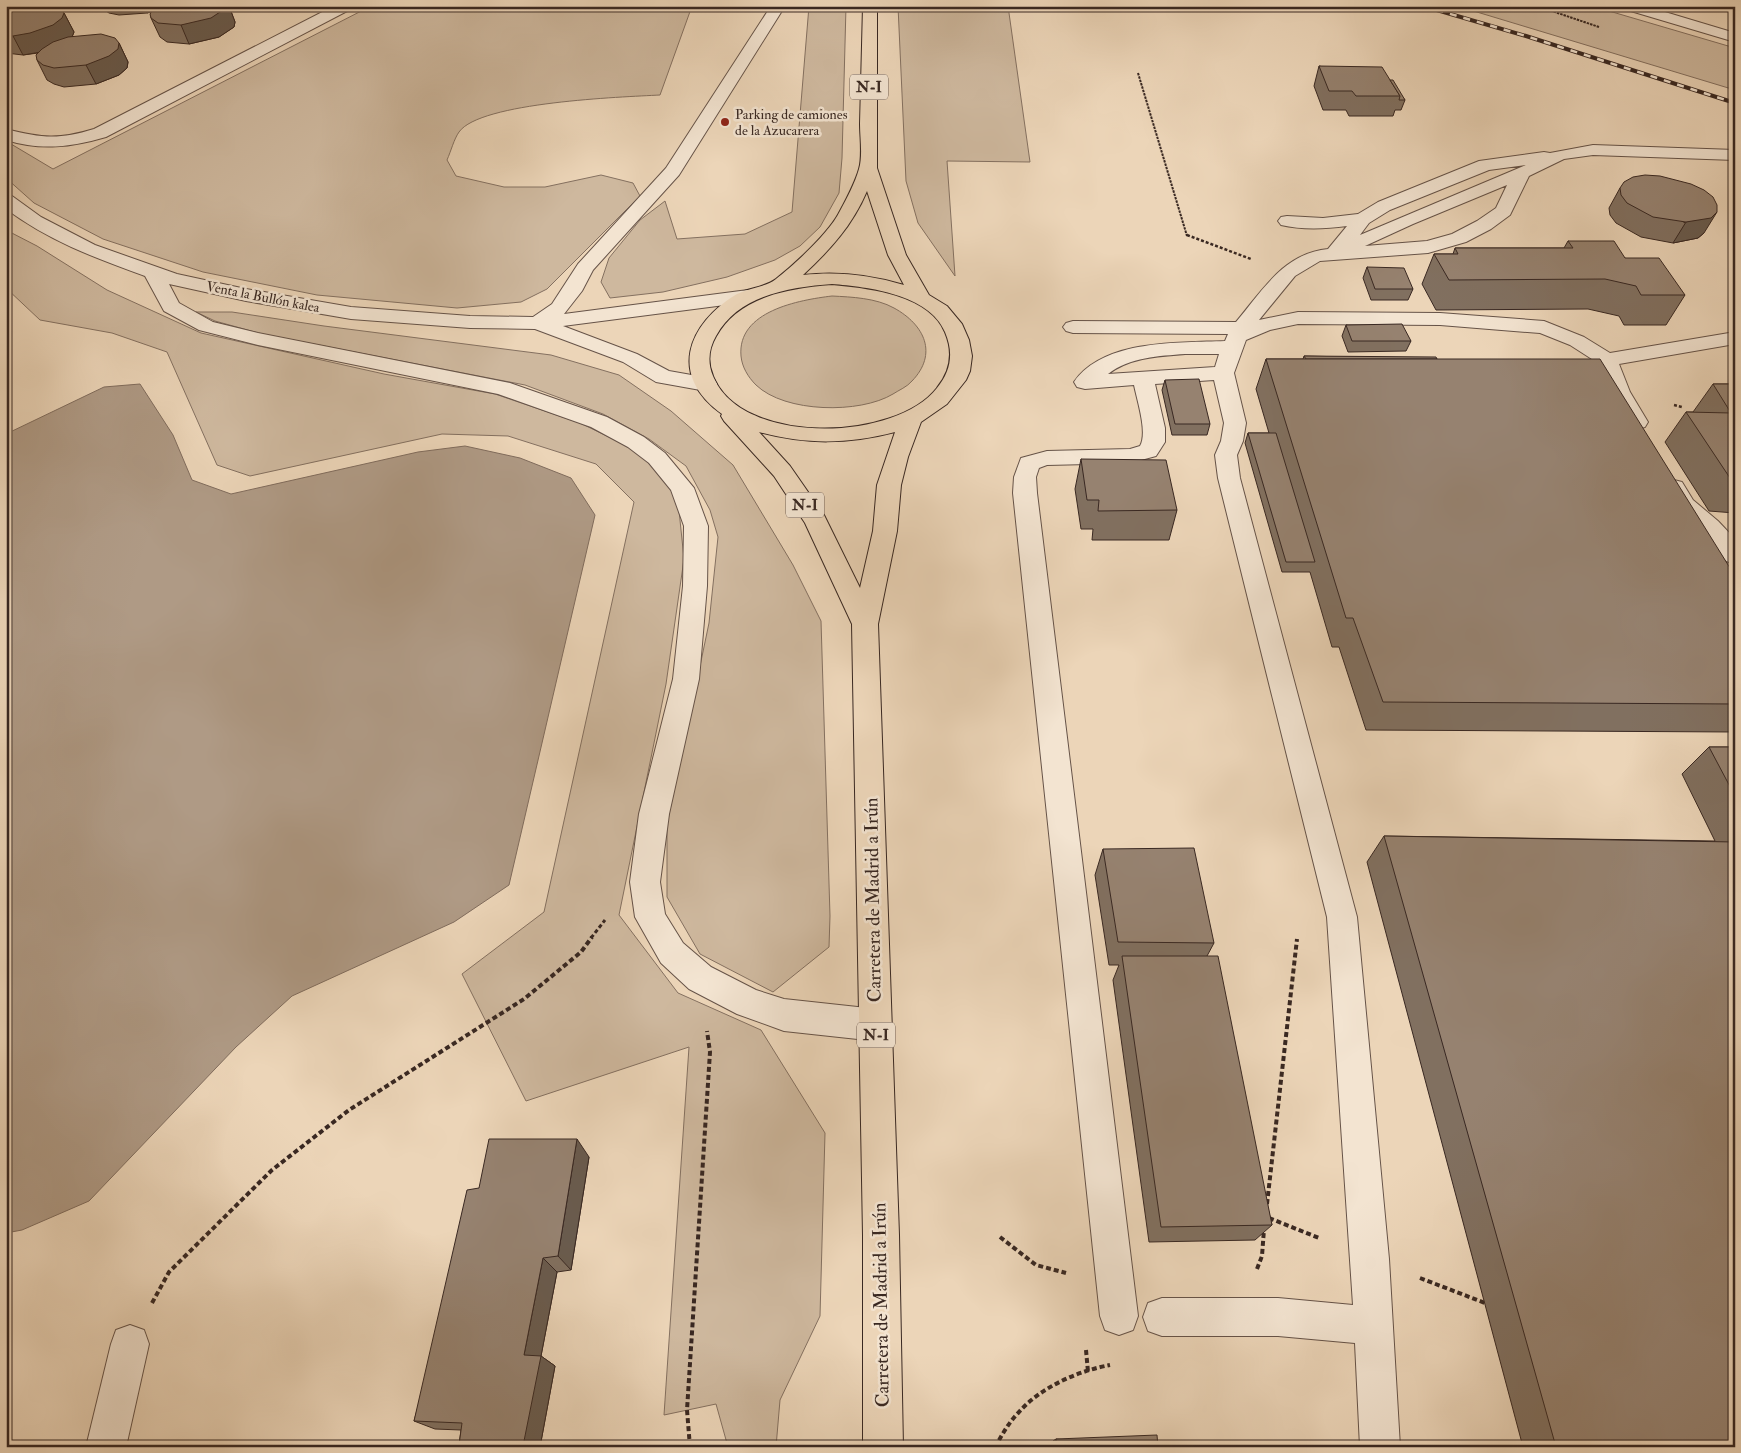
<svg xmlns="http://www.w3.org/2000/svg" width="1741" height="1453" viewBox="0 0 1741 1453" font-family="'IM FELL Double Pica',serif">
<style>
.green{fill:#ceb89e;stroke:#847060}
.water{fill:#af9a85;stroke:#806c5d}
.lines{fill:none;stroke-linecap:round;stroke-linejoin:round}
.minor-casing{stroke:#665348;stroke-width:2}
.highway-casing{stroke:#392822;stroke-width:2}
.path-far3{stroke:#392822;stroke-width:2;stroke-dasharray:2.5 1;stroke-linecap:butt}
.path-far2{stroke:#392822;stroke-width:2.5;stroke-dasharray:3 2;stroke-linecap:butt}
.path-far1{stroke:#392822;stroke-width:3;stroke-dasharray:4 2.5;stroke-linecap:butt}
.path{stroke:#392822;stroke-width:4;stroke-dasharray:5 3;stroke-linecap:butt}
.minor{fill:#f3e4d1;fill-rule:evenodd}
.highway{fill:#ecd5b8;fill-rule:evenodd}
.rail-casing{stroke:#392822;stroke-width:4}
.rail{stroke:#f3e4d1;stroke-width:2.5;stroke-dasharray:7;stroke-linecap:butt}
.wall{fill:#817060;stroke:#392822}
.shaded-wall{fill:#695b4e;stroke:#392822}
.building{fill:#968270;stroke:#392822}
.poi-dot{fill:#8f2418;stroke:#f3e4d1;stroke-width:2}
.labels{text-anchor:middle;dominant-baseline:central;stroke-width:5;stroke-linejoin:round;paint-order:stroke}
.far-poi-label{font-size:14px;fill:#392822;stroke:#f3e4d1;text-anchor:start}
.far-street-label{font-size:14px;fill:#392822;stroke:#f3e4d1}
.shield{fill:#f3e4d1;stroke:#716056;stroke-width:1}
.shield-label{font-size:15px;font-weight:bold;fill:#392822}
.near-street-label{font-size:19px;fill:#392822;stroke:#f3e4d1}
</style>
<rect width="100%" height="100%" fill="#ecd5b8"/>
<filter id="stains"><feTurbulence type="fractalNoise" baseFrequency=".004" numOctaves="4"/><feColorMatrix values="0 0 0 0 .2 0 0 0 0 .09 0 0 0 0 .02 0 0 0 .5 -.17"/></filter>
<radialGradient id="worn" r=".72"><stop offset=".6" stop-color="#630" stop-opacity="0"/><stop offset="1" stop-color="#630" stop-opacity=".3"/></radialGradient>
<g class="green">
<path d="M371,6H692L660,95C622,97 480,102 459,132C454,139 451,151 447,160L456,176L504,187H545L601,175L633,183L640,196L547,289L521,302L457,308L317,295L203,272L103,239L34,203L6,178V141L53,169Z"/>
<path d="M809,6H846L842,158L839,193L820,227L800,246L775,260L727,277L663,292L610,298L601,282L609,258L640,220L665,201L677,239L745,234L792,212Z"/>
<path d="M898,6H1008L1030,162L947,161L955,276L918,223L906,181Z"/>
<path d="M1457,6H1592L1735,48V90Z"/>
<path d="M6,230L37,246L107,290L201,333L384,374L495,394L580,423L634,449L677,491L684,559L666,684L619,915L678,993L761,1030L825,1133L820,1316L780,1400L776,1447H728L716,1404L664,1415L689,1047L526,1101L462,974L544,912L634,502L596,464L508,436L442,434L250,476L217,465L167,352L112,333L40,320L6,288Z"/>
<path d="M832,296C852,297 876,298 894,308C925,325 938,354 912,381C907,387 899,390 893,394C860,414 785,413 756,385C748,377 742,367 741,356C737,311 799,300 832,296Z"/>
<path d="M196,312H232L324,326L551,355L619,375L671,411L733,465L793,565L821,621L830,916L829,947L773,992L700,954L667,897V824L709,623L718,537L710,510L686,466L649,439L603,414L525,385L262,334L215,321Z"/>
</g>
<path class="water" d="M140,384L173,435L192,480L231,494L418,452L465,446L520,458L571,478L595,515L509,885L454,922L292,996L236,1047L89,1201L22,1230L6,1233V434L104,387Z"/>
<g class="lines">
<g class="minor-casing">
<g id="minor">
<path d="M334,6H353L351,9L106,137C72,147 41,151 6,140V129C42,138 58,140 94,129Z"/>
<path d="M771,6H785L679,175L593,270L582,291L564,314L748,290L755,292L758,296L755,300L748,302L563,326L637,354L669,371L714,379L717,384L714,389L706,391L656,382L623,362L535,329L470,328L351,319L246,301L169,284L179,303L213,322L258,333L510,383L607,417L644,437L665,453L694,488L708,526L707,586L699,679L669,814L660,882L665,914L683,943L711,967L756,990L784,999L876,1009L888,1014L892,1025L888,1036L876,1041L784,1031L737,1014L689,989L661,963L635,917L630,882L639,814L673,679L683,586L684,526L671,490L649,463L628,447L591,427L498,394L258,345L199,330L164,311L145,276C93,257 51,242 6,209V195L12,196L41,217L95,245L177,274L246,289L351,307L470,316L533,317L552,304L578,264L666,168Z"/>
<path d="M1622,6H1645L1735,33V42L1624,9Z"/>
<path d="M1593,145L1735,150V160L1593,155L1564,159L1529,176L1510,215L1491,229L1466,242L1428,253L1320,261L1295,276L1259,320L1298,312L1440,313L1544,321L1584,337L1610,353L1735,332V344L1619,364L1630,392L1648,422L1645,427L1637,429L1629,427L1608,392L1598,363L1570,345L1540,333L1440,325L1298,324L1270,330L1246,340L1234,373L1246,423L1243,441L1237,455L1240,478L1357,917L1389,1259L1400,1447H1360L1355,1343L1278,1336H1162L1148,1331L1143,1317L1148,1303L1162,1298H1278L1353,1305L1327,917L1218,478L1215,455L1221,441L1224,423L1214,380L1155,384L1165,428V442L1156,456L1130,463L1047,465L1039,468L1036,477L1037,493L1138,1316L1133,1330L1119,1335L1105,1330L1100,1316L1013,493L1014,477L1021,458L1047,451L1130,449L1140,446C1148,433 1137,400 1134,385L1085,389L1077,387L1074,382C1104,339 1179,343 1225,341L1228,334L1073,333L1066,331L1063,327L1066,323L1073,321L1236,322C1262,291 1284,253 1328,249L1347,226C1325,229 1302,230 1281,225L1278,221L1281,217L1287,216L1323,218L1358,214L1378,202L1479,161L1544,152L1550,153ZM1526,165L1360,235L1369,223L1390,210L1489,170ZM1507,185L1496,208L1477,221L1452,234L1427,241L1365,246L1413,224ZM1185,354H1219L1215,367L1108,374C1130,357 1159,356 1185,354Z"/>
<path d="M1674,480L1682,482L1693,500L1718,521L1735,539V564L1726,561L1702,533L1677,512L1662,488L1666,482Z"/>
<path d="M130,1325L144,1330L149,1344L126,1447H86L111,1344L116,1330Z"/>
</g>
</g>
<g class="highway-casing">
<path id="highway" d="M863,6H877V168L906,255L929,295L947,306L962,324L969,340L972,356L970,371L966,380L947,404L921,422L908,457L901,485L897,531L878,624L899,1235L903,1447H863V1235L852,624L805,523L774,476L724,421L721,416L722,414C668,376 687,324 737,294C749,288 766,287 776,279C795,264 830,232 840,211C847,198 855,183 859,169C863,156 860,138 860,124C861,85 862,45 863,6ZM867,191L888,255L904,285C871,275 838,271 803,275C830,250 852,226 867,191ZM832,284C868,287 929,294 945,332C954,353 951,371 937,388C895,442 741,446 713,376C707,362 709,348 716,336C738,295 791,287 832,284ZM759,432C806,445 849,444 895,432L877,485L873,531L860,588L824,515L790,466Z"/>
</g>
<g class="path-far3">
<path d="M1537,6L1599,27"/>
<path d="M1138,73L1187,236"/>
</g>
<g class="path-far2">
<path d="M1187,235L1251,259"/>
<path d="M1674,405L1682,407"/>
</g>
<path class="path-far1" d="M591,938L605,920"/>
<g class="path">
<path d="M1267,1204L1297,939"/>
<path d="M1269,1218L1319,1238"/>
<path d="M1000,1237L1036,1265L1066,1273"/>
<path d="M1257,1269L1262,1256L1264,1229"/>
<path d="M1420,1278L1485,1303"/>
<path d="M152,1303L169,1272L272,1170L349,1110L524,999L581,952L592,937"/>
<path d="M1086,1350L1088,1372"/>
<path d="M690,1447L687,1410L710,1052L707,1031"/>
<path d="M995,1447C1002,1435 1009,1422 1019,1412C1041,1387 1078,1371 1110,1365"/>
</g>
<use href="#minor" class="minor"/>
<use href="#highway" class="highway"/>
<g class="rail-casing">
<path id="rail" d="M1423,6L1526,36L1735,103"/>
</g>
<use href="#rail" class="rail"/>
</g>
<g class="wall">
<path d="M6,6L64,13L74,32L72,37L119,43L128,62L127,68L119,75L96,84L64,87L54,84L47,80L37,60L38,53L23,55L6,53Z"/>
<path d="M101,6H229L235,22L234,27L219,37L189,44L167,42L160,37L151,18V12L147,13L119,15L109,13L103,9Z"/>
<path d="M1319,66L1390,80L1405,100L1401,110H1395L1393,116H1349L1346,110H1323L1314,86Z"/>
<path d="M1620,188L1704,233L1698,238L1673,243L1641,237L1616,223L1610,215L1609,208Z"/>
<path d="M1568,241L1625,258L1685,295L1666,325H1624L1619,316L1588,309L1436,310L1422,284L1434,254H1453L1455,248H1564Z"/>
<path d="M1367,267L1413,289L1408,300H1371L1363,278Z"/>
<path d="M1346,325L1411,341L1406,351L1348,352L1342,336Z"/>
<path d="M1304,356L1437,359L1729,568H1735V732L1366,730L1339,647H1332L1310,572H1282L1245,443L1248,433H1269L1256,389L1266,359H1303Z"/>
<path d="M1165,380L1210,424L1207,435H1172L1162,390Z"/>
<path d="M1713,384H1735V513L1709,511L1665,442L1686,412H1693Z"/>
<path d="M1081,459L1177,510L1169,540H1092L1093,529H1081L1075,489Z"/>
<path d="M1709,747H1735V1447H1523L1367,862L1384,836L1715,841L1682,774Z"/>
<path d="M1103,849L1214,943L1207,956L1272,1225L1255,1240L1149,1242L1113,980L1119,965H1109L1095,875Z"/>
<path d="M589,1157L571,1270L557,1272L541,1356L555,1366L540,1447H465L459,1445L461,1430L435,1429L414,1421L479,1188Z"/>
<path d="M1056,1439L1158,1447H1053V1441Z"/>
</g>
<g class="shaded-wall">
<path d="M6,6H27L6,17Z"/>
<path d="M144,6H166L147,13Z"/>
<path d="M226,6H229L235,22L234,27L219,37L189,44L181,25Z"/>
<path d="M64,13L74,32L72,37L41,52L23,55L13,36Z"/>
<path d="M119,43L128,62L127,68L119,75L96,84L86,65Z"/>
<path d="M1717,212L1704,233L1698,238L1673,243L1686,222Z"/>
<path d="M577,1139L589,1157L571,1270L558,1256Z"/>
<path d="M543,1258L557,1272L541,1356L555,1366L540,1447H524L523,1446L524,1355Z"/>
</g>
<g class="building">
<path d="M26,6H53L61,9L64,13L62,18L53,25L30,33L13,36L6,35V11Z"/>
<path d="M157,6H226V8L211,18L181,25L158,23L151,18L150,14L154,8Z"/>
<path d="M101,34L115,38L119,43L118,49L109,56L86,65L54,68L43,65L37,60L36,55L42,49L53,42L68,37Z"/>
<path d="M1319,66L1382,67L1400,96H1356L1352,91H1329Z"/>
<path d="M1390,80H1393L1405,100H1399L1400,96Z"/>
<path d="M1645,175L1660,176L1691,184L1704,190L1713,197L1717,205V212L1711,218L1686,222L1653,217L1627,203L1621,195L1620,188L1624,182L1633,177Z"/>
<path d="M1568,241H1614L1625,258H1659L1685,295H1641L1636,286L1605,279L1449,280L1434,254H1458L1455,248H1573Z"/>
<path d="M1367,267L1404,268L1413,289H1375Z"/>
<path d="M1402,324L1411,341H1352L1346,325Z"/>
<path d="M1304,356L1436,357L1437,359H1306Z"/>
<path d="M1266,359H1600L1735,576V704L1383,702L1353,618H1346Z"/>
<path d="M1199,379L1210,424H1175L1165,380Z"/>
<path d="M1713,384H1735V482L1732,481L1686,412L1731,413Z"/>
<path d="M1248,433H1276L1315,562H1286Z"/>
<path d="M1081,459L1166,460L1177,510L1098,511L1099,500H1087Z"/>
<path d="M1729,568H1735V576Z"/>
<path d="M1709,747H1735V796Z"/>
<path d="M1384,836L1735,842V1447H1556Z"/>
<path d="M1194,848L1214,943L1118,942L1103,849Z"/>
<path d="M1122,956H1218L1272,1225L1161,1227Z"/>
<path d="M489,1139H577L558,1256L543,1258L524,1355L541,1356L523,1446L459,1445L462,1423L414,1421L467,1190L479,1188Z"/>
<path d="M1157,1435L1158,1447H1056V1439Z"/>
</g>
<circle class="poi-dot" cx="725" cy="122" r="5"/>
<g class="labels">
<g class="far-poi-label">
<text x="735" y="114">Parking de camiones<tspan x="735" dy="16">de la Azucarera</tspan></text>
</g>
<g class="far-street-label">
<text transform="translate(263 297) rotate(11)">Venta la Bullón kalea</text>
</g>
<g class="shield">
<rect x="850" y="74.5" width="38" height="25" rx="4"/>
<rect x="786" y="492.5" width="38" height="25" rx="4"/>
<rect x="857" y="1022.5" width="38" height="25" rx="4"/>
</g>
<g class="shield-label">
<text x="869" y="87">N-I</text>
<text x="805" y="505">N-I</text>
<text x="876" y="1035">N-I</text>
</g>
<g class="near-street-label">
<text transform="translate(873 900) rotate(-91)">Carretera de Madrid a Irún</text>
<text transform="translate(881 1305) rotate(-91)">Carretera de Madrid a Irún</text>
</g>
</g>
<rect width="1741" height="1453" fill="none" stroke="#ecd5b8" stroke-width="25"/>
<rect x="8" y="8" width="1726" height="1438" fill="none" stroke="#392822" stroke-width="2.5"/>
<rect x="12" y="12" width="1716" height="1428" fill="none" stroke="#392822"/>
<rect width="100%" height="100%" filter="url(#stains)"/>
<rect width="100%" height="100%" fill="url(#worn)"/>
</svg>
